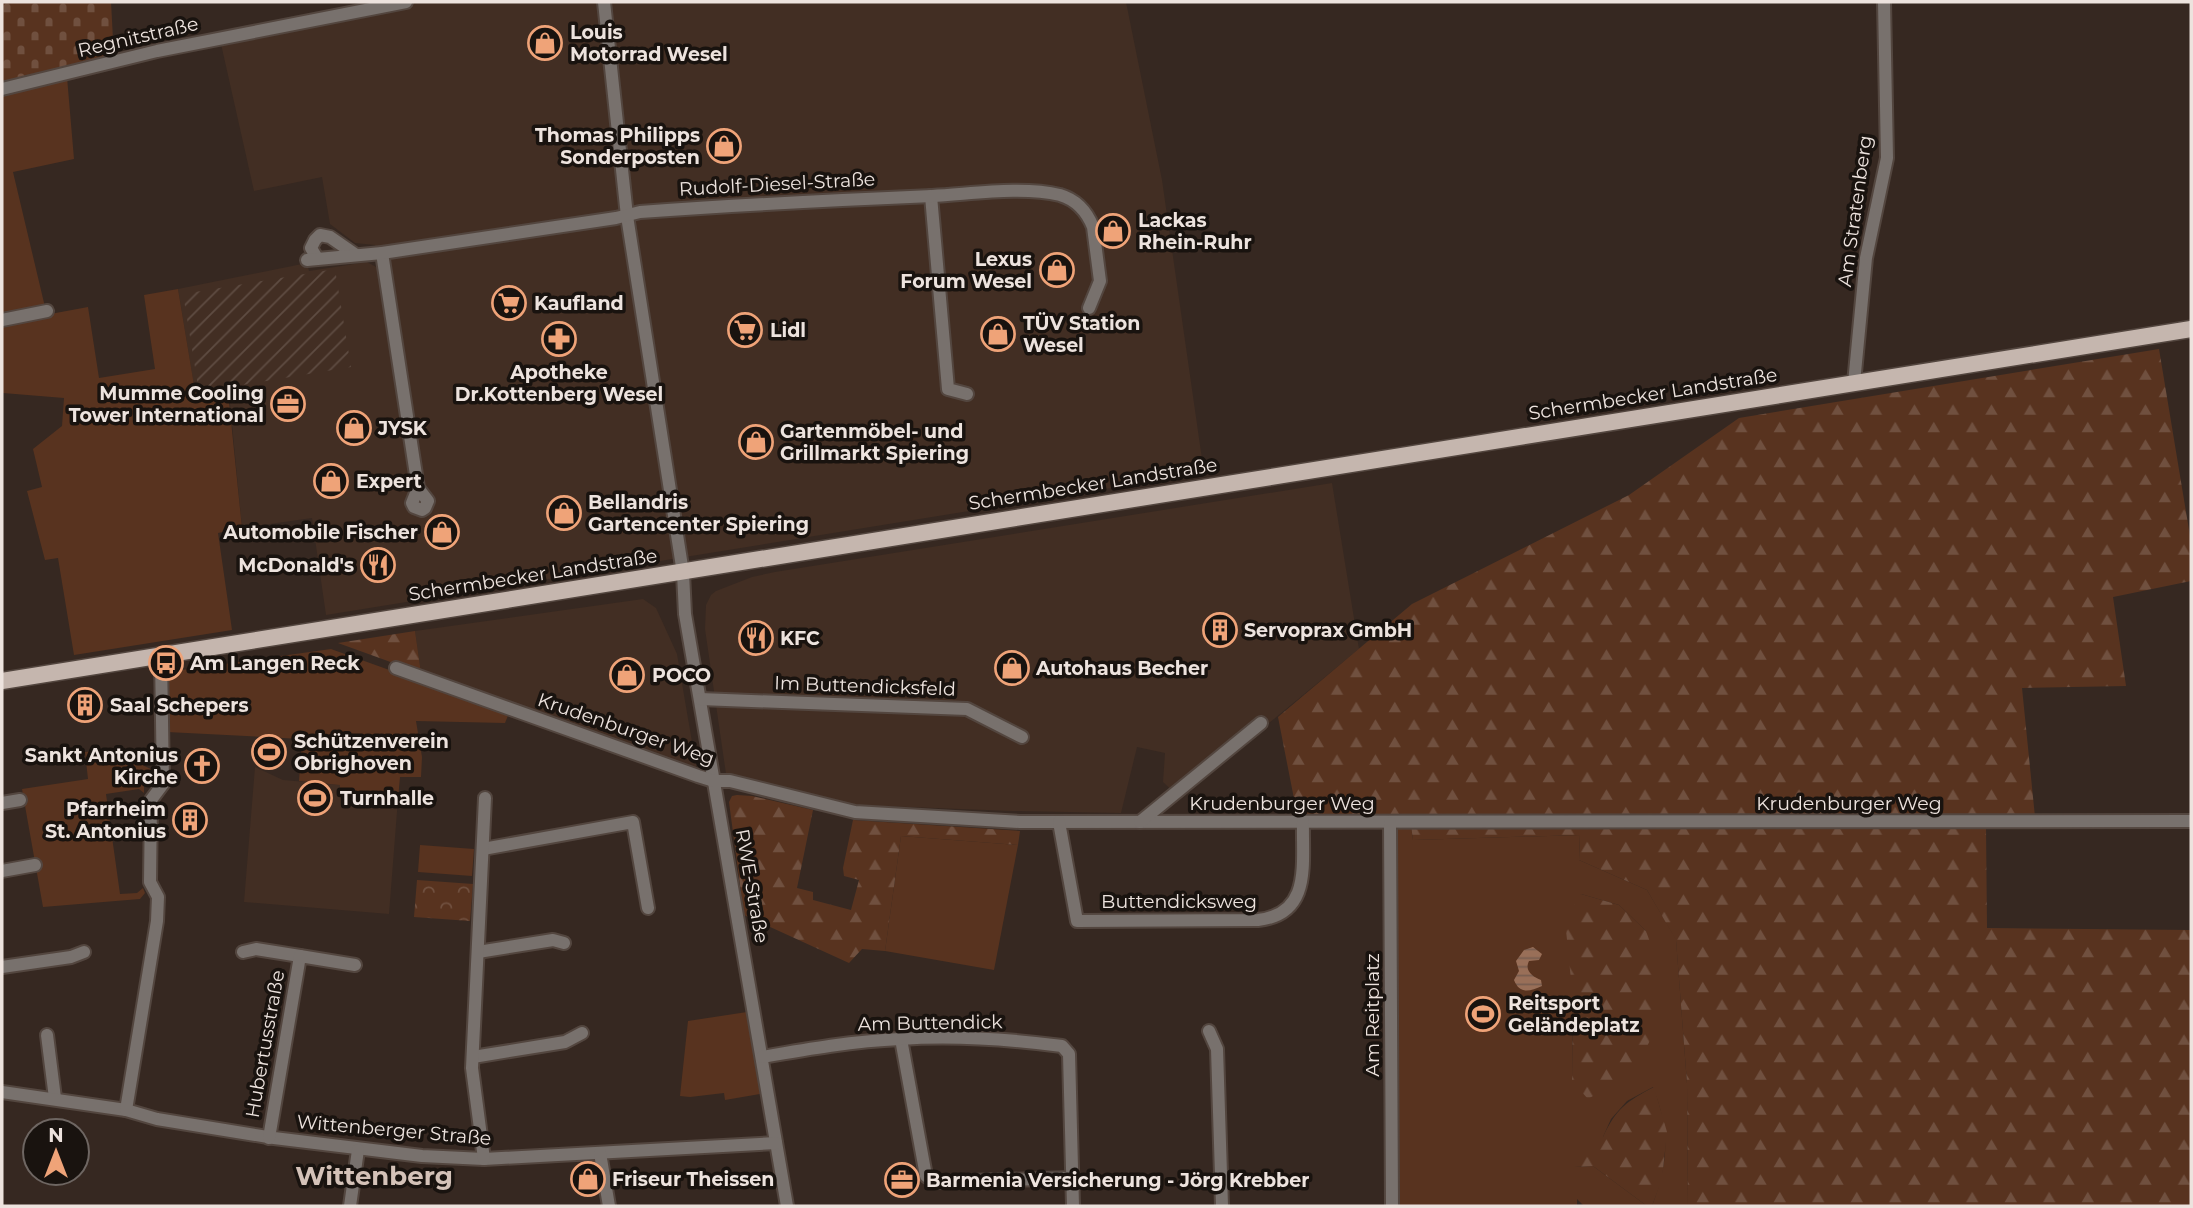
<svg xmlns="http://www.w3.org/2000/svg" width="2193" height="1208" viewBox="0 0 2193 1208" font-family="Montserrat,sans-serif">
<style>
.built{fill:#422e23}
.industrial{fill:url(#industrial-furrows)}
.grass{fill:#58331f;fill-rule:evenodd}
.forest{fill:url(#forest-firs)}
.cemetery{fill:url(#cemetery-stones)}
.park{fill:url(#park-crowns)}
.water{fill:url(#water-rules)}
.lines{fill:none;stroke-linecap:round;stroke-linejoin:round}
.minor-casing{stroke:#53463f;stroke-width:16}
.major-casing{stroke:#53463f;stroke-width:19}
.minor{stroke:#78716d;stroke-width:12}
.major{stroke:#c5b6ae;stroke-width:16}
.labels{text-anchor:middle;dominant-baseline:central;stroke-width:7;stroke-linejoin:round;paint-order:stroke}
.poi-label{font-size:19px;font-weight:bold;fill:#ede3de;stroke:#19130f;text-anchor:start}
.street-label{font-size:19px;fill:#ede3de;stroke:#19130f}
.district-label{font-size:26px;font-weight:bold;fill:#d4c2b8;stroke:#19130f}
</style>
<defs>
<pattern id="industrial-furrows" width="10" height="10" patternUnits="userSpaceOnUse" patternTransform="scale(1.75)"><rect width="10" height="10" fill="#422e23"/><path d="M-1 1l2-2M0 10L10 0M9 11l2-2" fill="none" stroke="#5e4c42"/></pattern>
<pattern id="forest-firs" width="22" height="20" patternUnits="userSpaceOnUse" patternTransform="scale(1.75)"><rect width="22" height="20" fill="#58331f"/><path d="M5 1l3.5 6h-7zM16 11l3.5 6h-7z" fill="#70503f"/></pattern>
<pattern id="cemetery-stones" width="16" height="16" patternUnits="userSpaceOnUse" patternTransform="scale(1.75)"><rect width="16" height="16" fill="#58331f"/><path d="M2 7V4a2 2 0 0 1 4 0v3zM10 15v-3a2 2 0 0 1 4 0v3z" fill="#70503f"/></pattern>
<pattern id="park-crowns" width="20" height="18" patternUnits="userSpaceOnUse" patternTransform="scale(1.75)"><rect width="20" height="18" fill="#58331f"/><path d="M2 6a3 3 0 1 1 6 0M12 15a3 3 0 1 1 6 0" fill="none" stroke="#70503f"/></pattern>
<pattern id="water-rules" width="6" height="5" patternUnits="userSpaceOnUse" patternTransform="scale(1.75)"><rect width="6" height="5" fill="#996f58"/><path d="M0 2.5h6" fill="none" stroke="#785e50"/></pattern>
</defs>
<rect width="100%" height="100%" fill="#362821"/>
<g class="built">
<path d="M399,2H1126L1162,180L1204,473L326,615L312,518L242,528L229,393L196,398L178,289L307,263L309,271L367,262L378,268L375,245L355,243L330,224L322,177L254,191L219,35Z"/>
<path d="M1332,483L1359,649L1179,797L1163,782L1165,753L1137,747L1121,813L1012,811L855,805L732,779L726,774L705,629L706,605L711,595L716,591L752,577L775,572Z"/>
<path d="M643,599L656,608L677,654L697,771L421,673L415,631Z"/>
<path d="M255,767L283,780L341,785L340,794L398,799L389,914L244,902Z"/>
</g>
<path class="industrial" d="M335,269L351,367L199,392L183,294Z"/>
<g class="grass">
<path d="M67,77L74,159L13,172L45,307L2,316V92Z"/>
<path d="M178,289L196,397L228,392L242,528L218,533L232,630L74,655L58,558L45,560L27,491L42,487L33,449L62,426L64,398L3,393L2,323L88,307L99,378L155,369L144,295Z"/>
<path d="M331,649L509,713L505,723L416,721L422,757L421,777H400L398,799L340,794V785L299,781L302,739L167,732V672Z"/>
<path d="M109,749L159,773L157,785H144V793L139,789L106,794L120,894L137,893L143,888L145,893L140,899L43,907L22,789L88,779L85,752Z"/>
<path d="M1391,824L1411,825L1413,840L1580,835L1579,860L1647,890L1676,939L1687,1083L1688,1206H1652C1669,1160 1670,1133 1653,1087L1627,1101L1611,1119L1603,1137L1574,1167L1593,1166L1647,1206H1584L1577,1199V1206H1395ZM1581,894L1619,905L1646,931L1572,1081L1573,1000Z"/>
<path d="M901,836L1018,845L994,970L885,951Z"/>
<path d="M420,845L474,849L472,876L418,872Z"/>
<path d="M747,1012L760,1094L725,1100L724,1093L690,1097L680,1096L688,1021Z"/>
</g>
<g class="forest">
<path d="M2159,349L2191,542V581L2113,597L2126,686L2022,688L2036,827H1986L1987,928L2191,930V1206H1688L1687,1083L1676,940L1647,890L1579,860L1580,835L1413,840L1411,825L1298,819L1278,717L1412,604L1629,495L1739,418Z"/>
<path d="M415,631L421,673L338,643Z"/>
<path d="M737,795L752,796L813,810L797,888L813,892V900L851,910L859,880L844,876L843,868L853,820L1020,831L1018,845L901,836L885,951L862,949L849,963L744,915L729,802L732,796Z"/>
<path d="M1581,894L1619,905L1646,931L1656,959V1028L1635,1071L1588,1099L1572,1081L1573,1000L1565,920Z"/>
<path d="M1654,1087L1667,1132L1662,1179L1652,1206H1647L1593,1166L1574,1167L1577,1139L1603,1137C1616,1109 1627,1101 1654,1087Z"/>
</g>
<path class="cemetery" d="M2,2H111L114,59L2,85Z"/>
<path class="park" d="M417,880L473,884L470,921L414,917Z"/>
<path class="water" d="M1533,947L1542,954L1539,960L1529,961C1524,971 1533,977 1541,980L1542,986C1530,991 1520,995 1514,980L1519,971L1516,961L1524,950Z"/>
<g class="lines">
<g class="minor-casing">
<g id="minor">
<path d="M604,2L627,216L683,573L685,614L787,1206"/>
<path d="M2,89L157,51L406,2"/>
<path d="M931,196L948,389L967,394"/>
<path d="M382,253L418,488L428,501L425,508L422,510L414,507L412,503L418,488"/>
<path d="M317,258L311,248L315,240L320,235L330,237L356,255"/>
<path d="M307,260L382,253L616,218L640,212C738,205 835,200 932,196C972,194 1022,186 1060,195C1077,200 1087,212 1093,227L1100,281L1089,308"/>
<path d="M2,320L47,311"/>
<path d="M1854,383L1866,258L1887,158L1884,2"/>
<path d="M396,668L698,776L714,781H730L855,812L1020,822L2191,821"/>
<path d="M700,699L967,709L1022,737"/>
<path d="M2,803L20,800"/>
<path d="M1059,822L1077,921L1258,920C1312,914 1302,864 1303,822"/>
<path d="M1140,822L1261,723"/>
<path d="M1390,823L1392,1206"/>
<path d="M483,849L633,822L648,908"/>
<path d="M2,871L35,865"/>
<path d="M243,952L256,949L300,956"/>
<path d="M478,952L553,940L564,943"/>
<path d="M2,967L71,957L84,952"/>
<path d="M1209,1031L1217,1049L1222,1206"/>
<path d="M47,1035L55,1098"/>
<path d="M901,1039L926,1176L935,1182L1073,1178"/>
<path d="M473,1057L565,1042L582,1033"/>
<path d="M762,1057C808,1049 854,1041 900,1039C954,1035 1008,1039 1062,1046L1069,1054L1073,1206"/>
<path d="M2,1092L126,1110L157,1119L274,1138L422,1156L484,1159L776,1143"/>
<path d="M126,1110L157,921L158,897L150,882L151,800L163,784L161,657"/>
<path d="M269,1138L300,956L355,965"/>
<path d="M600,1153L609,1206"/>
<path d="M484,1159L472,1068L485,798"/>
<path d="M350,1206L358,1150"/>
</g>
</g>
<g class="major-casing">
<path id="major" d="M2,681L2191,329"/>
</g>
<use href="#minor" class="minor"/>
<use href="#major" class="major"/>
</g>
<defs>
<g id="shop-ring" transform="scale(1.75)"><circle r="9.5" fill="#19130f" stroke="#efa378" stroke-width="1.5"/><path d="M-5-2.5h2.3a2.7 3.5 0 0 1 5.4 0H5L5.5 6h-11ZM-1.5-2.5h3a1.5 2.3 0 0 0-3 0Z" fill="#efa378"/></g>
<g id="supermarket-ring" transform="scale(1.75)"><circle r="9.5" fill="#19130f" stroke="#efa378" stroke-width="1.5"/><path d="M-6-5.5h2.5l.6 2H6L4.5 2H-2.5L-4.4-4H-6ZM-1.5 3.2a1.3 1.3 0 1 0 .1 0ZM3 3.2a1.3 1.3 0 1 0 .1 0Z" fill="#efa378"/></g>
<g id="pharmacy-ring" transform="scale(1.75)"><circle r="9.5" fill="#19130f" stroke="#efa378" stroke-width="1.5"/><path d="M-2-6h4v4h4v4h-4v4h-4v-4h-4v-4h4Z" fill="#efa378"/></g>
<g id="office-ring" transform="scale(1.75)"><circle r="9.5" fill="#19130f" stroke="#efa378" stroke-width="1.5"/><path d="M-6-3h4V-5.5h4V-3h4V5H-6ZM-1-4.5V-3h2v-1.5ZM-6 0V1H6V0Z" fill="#efa378"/></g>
<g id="restaurant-ring" transform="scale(1.75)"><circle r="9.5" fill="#19130f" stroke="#efa378" stroke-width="1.5"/><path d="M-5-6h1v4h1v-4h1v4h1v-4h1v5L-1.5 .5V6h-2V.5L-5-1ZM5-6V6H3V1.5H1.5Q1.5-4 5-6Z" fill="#efa378"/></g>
<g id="building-ring" transform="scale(1.75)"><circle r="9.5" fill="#19130f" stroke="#efa378" stroke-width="1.5"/><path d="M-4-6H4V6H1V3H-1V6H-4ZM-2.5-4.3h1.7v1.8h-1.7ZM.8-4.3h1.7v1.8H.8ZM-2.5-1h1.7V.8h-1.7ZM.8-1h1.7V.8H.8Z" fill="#efa378"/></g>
<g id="bus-ring" transform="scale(1.75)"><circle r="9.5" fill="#19130f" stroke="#efa378" stroke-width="1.5"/><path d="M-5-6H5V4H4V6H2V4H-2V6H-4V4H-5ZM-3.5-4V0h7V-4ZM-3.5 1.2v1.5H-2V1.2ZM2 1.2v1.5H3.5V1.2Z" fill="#efa378"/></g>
<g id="stadium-ring" transform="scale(1.75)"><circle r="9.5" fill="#19130f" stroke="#efa378" stroke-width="1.5"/><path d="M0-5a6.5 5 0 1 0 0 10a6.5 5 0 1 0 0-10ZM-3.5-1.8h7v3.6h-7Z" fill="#efa378"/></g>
<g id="church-ring" transform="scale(1.75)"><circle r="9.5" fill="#19130f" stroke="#efa378" stroke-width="1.5"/><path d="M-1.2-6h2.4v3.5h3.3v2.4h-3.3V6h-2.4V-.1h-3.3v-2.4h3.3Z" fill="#efa378"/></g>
</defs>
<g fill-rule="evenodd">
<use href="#shop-ring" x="545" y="43"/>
<use href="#shop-ring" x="724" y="146"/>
<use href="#shop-ring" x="1113" y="231"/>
<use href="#shop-ring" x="1057" y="270"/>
<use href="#supermarket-ring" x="509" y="303"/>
<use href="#supermarket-ring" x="745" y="330"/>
<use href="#shop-ring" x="998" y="334"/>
<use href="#pharmacy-ring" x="559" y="339"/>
<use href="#office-ring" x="288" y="404"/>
<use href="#shop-ring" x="354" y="428"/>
<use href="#shop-ring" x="756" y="442"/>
<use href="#shop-ring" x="331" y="481"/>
<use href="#shop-ring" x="564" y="513"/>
<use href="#shop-ring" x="442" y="532"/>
<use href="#restaurant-ring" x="378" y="565"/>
<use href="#building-ring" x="1220" y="630"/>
<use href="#restaurant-ring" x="756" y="638"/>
<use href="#bus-ring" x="166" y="663"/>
<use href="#shop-ring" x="1012" y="668"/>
<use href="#shop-ring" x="627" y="675"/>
<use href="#building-ring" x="85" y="705"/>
<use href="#stadium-ring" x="269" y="752"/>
<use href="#church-ring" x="202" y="766"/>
<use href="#stadium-ring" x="315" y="798"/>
<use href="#building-ring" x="190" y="820"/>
<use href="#stadium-ring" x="1483" y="1014"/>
<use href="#shop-ring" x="588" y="1179"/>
<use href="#office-ring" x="902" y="1180"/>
</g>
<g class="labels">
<g class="poi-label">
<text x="570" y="32">Louis<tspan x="570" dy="22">Motorrad Wesel</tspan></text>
<text x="700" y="135" text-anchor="end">Thomas Philipps<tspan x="700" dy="22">Sonderposten</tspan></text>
<text x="1138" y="220">Lackas<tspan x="1138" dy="22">Rhein-Ruhr</tspan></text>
<text x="1032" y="259" text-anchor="end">Lexus<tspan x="1032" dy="22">Forum Wesel</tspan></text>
<text x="534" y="303">Kaufland</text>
<text x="1023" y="323">TÜV Station<tspan x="1023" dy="22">Wesel</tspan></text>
<text x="770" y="330">Lidl</text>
<text x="559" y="372" text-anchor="middle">Apotheke<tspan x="559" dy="22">Dr.Kottenberg Wesel</tspan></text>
<text x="264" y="393" text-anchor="end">Mumme Cooling<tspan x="264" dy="22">Tower International</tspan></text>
<text x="378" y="428">JYSK</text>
<text x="780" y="431">Gartenmöbel- und<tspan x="780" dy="22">Grillmarkt Spiering</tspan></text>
<text x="356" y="481">Expert</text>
<text x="588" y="502">Bellandris<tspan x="588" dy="22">Gartencenter Spiering</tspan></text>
<text x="418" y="532" text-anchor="end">Automobile Fischer</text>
<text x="354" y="565" text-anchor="end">McDonald's</text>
<text x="1244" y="630">Servoprax GmbH</text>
<text x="780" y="638">KFC</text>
<text x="190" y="663">Am Langen Reck</text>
<text x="1036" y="668">Autohaus Becher</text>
<text x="652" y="675">POCO</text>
<text x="110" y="705">Saal Schepers</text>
<text x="294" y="741">Schützenverein<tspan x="294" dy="22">Obrighoven</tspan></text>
<text x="178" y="755" text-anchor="end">Sankt Antonius<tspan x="178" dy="22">Kirche</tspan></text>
<text x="340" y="798">Turnhalle</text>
<text x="166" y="809" text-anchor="end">Pfarrheim<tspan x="166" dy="22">St. Antonius</tspan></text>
<text x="1508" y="1003">Reitsport<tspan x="1508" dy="22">Geländeplatz</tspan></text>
<text x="612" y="1179">Friseur Theissen</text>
<text x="926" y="1180">Barmenia Versicherung - Jörg Krebber</text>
</g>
<g class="street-label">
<text transform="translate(138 37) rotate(-13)">Regnitstraße</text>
<text transform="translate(777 184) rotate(-3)">Rudolf-Diesel-Straße</text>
<text transform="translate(1855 211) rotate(-82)">Am Stratenberg</text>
<text transform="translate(1653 394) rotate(-9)">Schermbecker Landstraße</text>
<text transform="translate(1093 484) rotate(-9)">Schermbecker Landstraße</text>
<text transform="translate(533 575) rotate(-9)">Schermbecker Landstraße</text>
<text transform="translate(865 686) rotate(2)">Im Buttendicksfeld</text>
<text transform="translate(626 729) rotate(19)">Krudenburger Weg</text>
<text x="1282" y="803">Krudenburger Weg</text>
<text x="1849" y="803">Krudenburger Weg</text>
<text transform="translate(752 886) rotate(80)">RWE-Straße</text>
<text x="1179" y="901">Buttendicksweg</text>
<text transform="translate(1372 1015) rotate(-90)">Am Reitplatz</text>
<text transform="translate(930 1023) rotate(-1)">Am Buttendick</text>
<text transform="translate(265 1044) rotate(-80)">Hubertusstraße</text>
<text transform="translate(394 1130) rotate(5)">Wittenberger Straße</text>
</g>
<g class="district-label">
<text x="374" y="1176">Wittenberg</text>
</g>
</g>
<rect width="2193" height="1208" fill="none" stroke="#ede3de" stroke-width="7"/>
<g transform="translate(56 1152)"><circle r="33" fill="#19130f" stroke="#6e6662" stroke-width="2"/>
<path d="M0-5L12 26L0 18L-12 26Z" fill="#efa378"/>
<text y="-10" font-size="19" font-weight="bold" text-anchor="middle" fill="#ede3de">N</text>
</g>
</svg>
